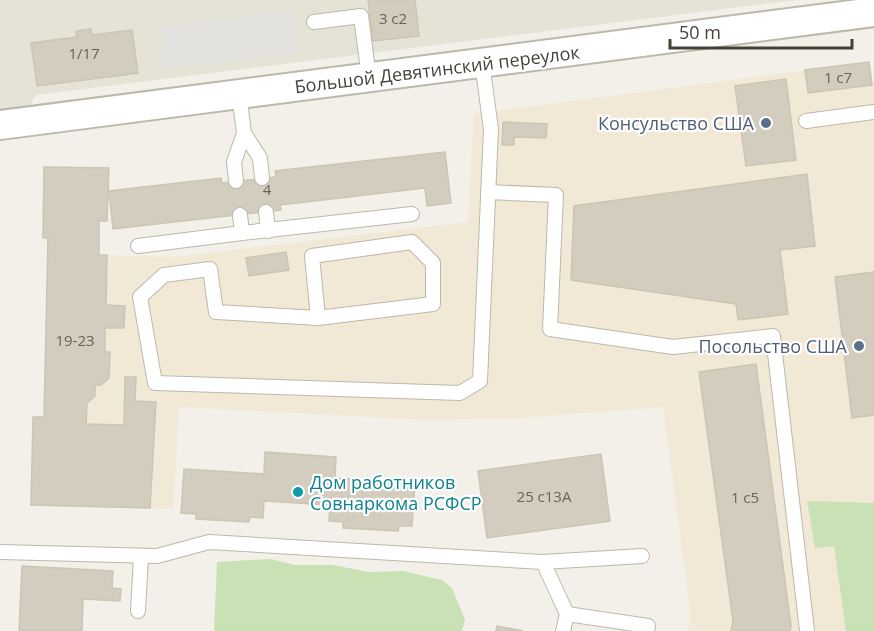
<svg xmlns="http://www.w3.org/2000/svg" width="874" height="631" viewBox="0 0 874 631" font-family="'Open Sans',sans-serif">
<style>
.residential{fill:#e5e2d6}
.commercial{fill:#f1e9d5}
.green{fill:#c8e2b5}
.parking{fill:#e3e2df}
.building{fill:#d2cdbe;stroke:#ccc5b2;stroke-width:1.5}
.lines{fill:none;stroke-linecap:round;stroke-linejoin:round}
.lane-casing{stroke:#bcb8ab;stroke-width:16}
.street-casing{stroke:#bcb8ab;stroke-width:32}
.lane{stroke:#fff;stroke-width:14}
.street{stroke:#fff;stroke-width:28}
.service-dot{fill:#5c6f8a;stroke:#fff;stroke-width:2}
.culture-dot{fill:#0f9aa8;stroke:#fff;stroke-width:2}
.labels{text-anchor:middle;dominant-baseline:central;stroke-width:4.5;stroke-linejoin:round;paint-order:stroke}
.number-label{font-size:15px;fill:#686459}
.street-label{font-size:18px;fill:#444137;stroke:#fff}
.service-label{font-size:18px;fill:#4e5e75;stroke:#fff;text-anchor:end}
.culture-label{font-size:18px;fill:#0d838f;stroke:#fff;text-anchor:start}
</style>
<rect width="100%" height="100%" fill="#f2f0e8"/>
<path class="residential" d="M0,0H795L36,95L26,111L0,114Z"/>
<path class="commercial" d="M869,62L872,85H874V631H688L691,617L663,407L519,418L428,420L179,407L173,509L31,505L33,417H44L48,239L43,238L44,167L109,168L107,221H99V255L173,257L468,222L474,114Z"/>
<g class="green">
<path d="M807,501L874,503V631H846L834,546L815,548Z"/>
<path d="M270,559L295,565H333L369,572L403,571L442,580L452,588L465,620L462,631H214L217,562Z"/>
</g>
<path class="parking" d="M292,11L297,53L165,69L160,27Z"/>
<g class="building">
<path d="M368,0H415L419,36L373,41Z"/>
<path d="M91,29L92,35L132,30L138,73L37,86L31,43L77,37L76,31Z"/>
<path d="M869,62L872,85L808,93L805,70Z"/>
<path d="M786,79L796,160L746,166L735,86Z"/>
<path d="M503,122L547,124L546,138L514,137V145H502Z"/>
<path d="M445,152L451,203L427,206L425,188L280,205L281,210L113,229L109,191L221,178L222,183L276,177L275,171Z"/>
<path d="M44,167L109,168L107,221H99V255H107L106,305L125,306L124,328H105V352H110L109,378L101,385H95V396L87,403L86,424L124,425L125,377H136L135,401L156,402L150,508L31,505L33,417H44L48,238H43Z"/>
<path d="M807,174L815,246L780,250L788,314L738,320L736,304L571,280L574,206Z"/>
<path d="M286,252L289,270L249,276L246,258Z"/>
<path d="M874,272V415L852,418L835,277Z"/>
<path d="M756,364L791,626L790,631H731L733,621L699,372Z"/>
<path d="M265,452L336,457L335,478L415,483L412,526H399L398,531L343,528V522L329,521L330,505L264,501L263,518L250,517L249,522L196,519V514L181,513L184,469L264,474Z"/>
<path d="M601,454L610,521L487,538L478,471Z"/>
<path d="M22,566L113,571L112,588L121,589L120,601L83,599L82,631H19Z"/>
<path d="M497,626L523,631H496Z"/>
</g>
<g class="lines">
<g class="lane-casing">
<g id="lane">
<path d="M314,22L361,16L369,78"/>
<path d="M239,94L244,133L260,158L262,178"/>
<path d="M806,121L874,112"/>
<path d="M236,181L234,162L244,133"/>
<path d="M488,192L556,195L550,329L673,347L773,336L807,631"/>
<path d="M266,212L268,231"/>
<path d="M240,215L242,233L412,214"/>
<path d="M138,246L242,233"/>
<path d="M318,318L312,256L412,242L433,263V304L318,318L216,312L210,269L164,275L140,297L155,383L460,393L480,381L491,129L482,63"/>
<path d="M0,552L157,556L209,542L543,562L642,556"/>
<path d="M543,562L567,614L563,631"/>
<path d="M138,611L141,556"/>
<path d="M567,614L648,626L647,631"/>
</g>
</g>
<g class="street-casing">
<path id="street" d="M0,125L874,12"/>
</g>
<use href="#lane" class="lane"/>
<use href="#street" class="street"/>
</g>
<g class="service-dot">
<circle cx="766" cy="123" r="6"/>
<circle cx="859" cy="346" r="6"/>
</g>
<circle class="culture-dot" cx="298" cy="492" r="6"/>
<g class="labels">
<g class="number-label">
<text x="393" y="18">3 с2</text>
<text x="84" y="53">1/17</text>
<text x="838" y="77">1 с7</text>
<text x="267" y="189">4</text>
<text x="75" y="340">19-23</text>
<text x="544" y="496">25 с13А</text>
<text x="745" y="497">1 с5</text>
</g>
<g class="street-label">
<text transform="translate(437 69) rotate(-7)">Большой Девятинский переулок</text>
</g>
<g class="service-label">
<text x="754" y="123">Консульство США</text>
<text x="847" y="346">Посольство США</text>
</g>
<g class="culture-label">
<text x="310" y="482">Дом работников<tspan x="310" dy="21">Совнаркома РСФСР</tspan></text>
</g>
</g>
<path d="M670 39v9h182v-9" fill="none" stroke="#444137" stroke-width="3"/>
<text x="679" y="39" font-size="18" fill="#444137" stroke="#ffffff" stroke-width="4.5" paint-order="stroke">50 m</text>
</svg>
